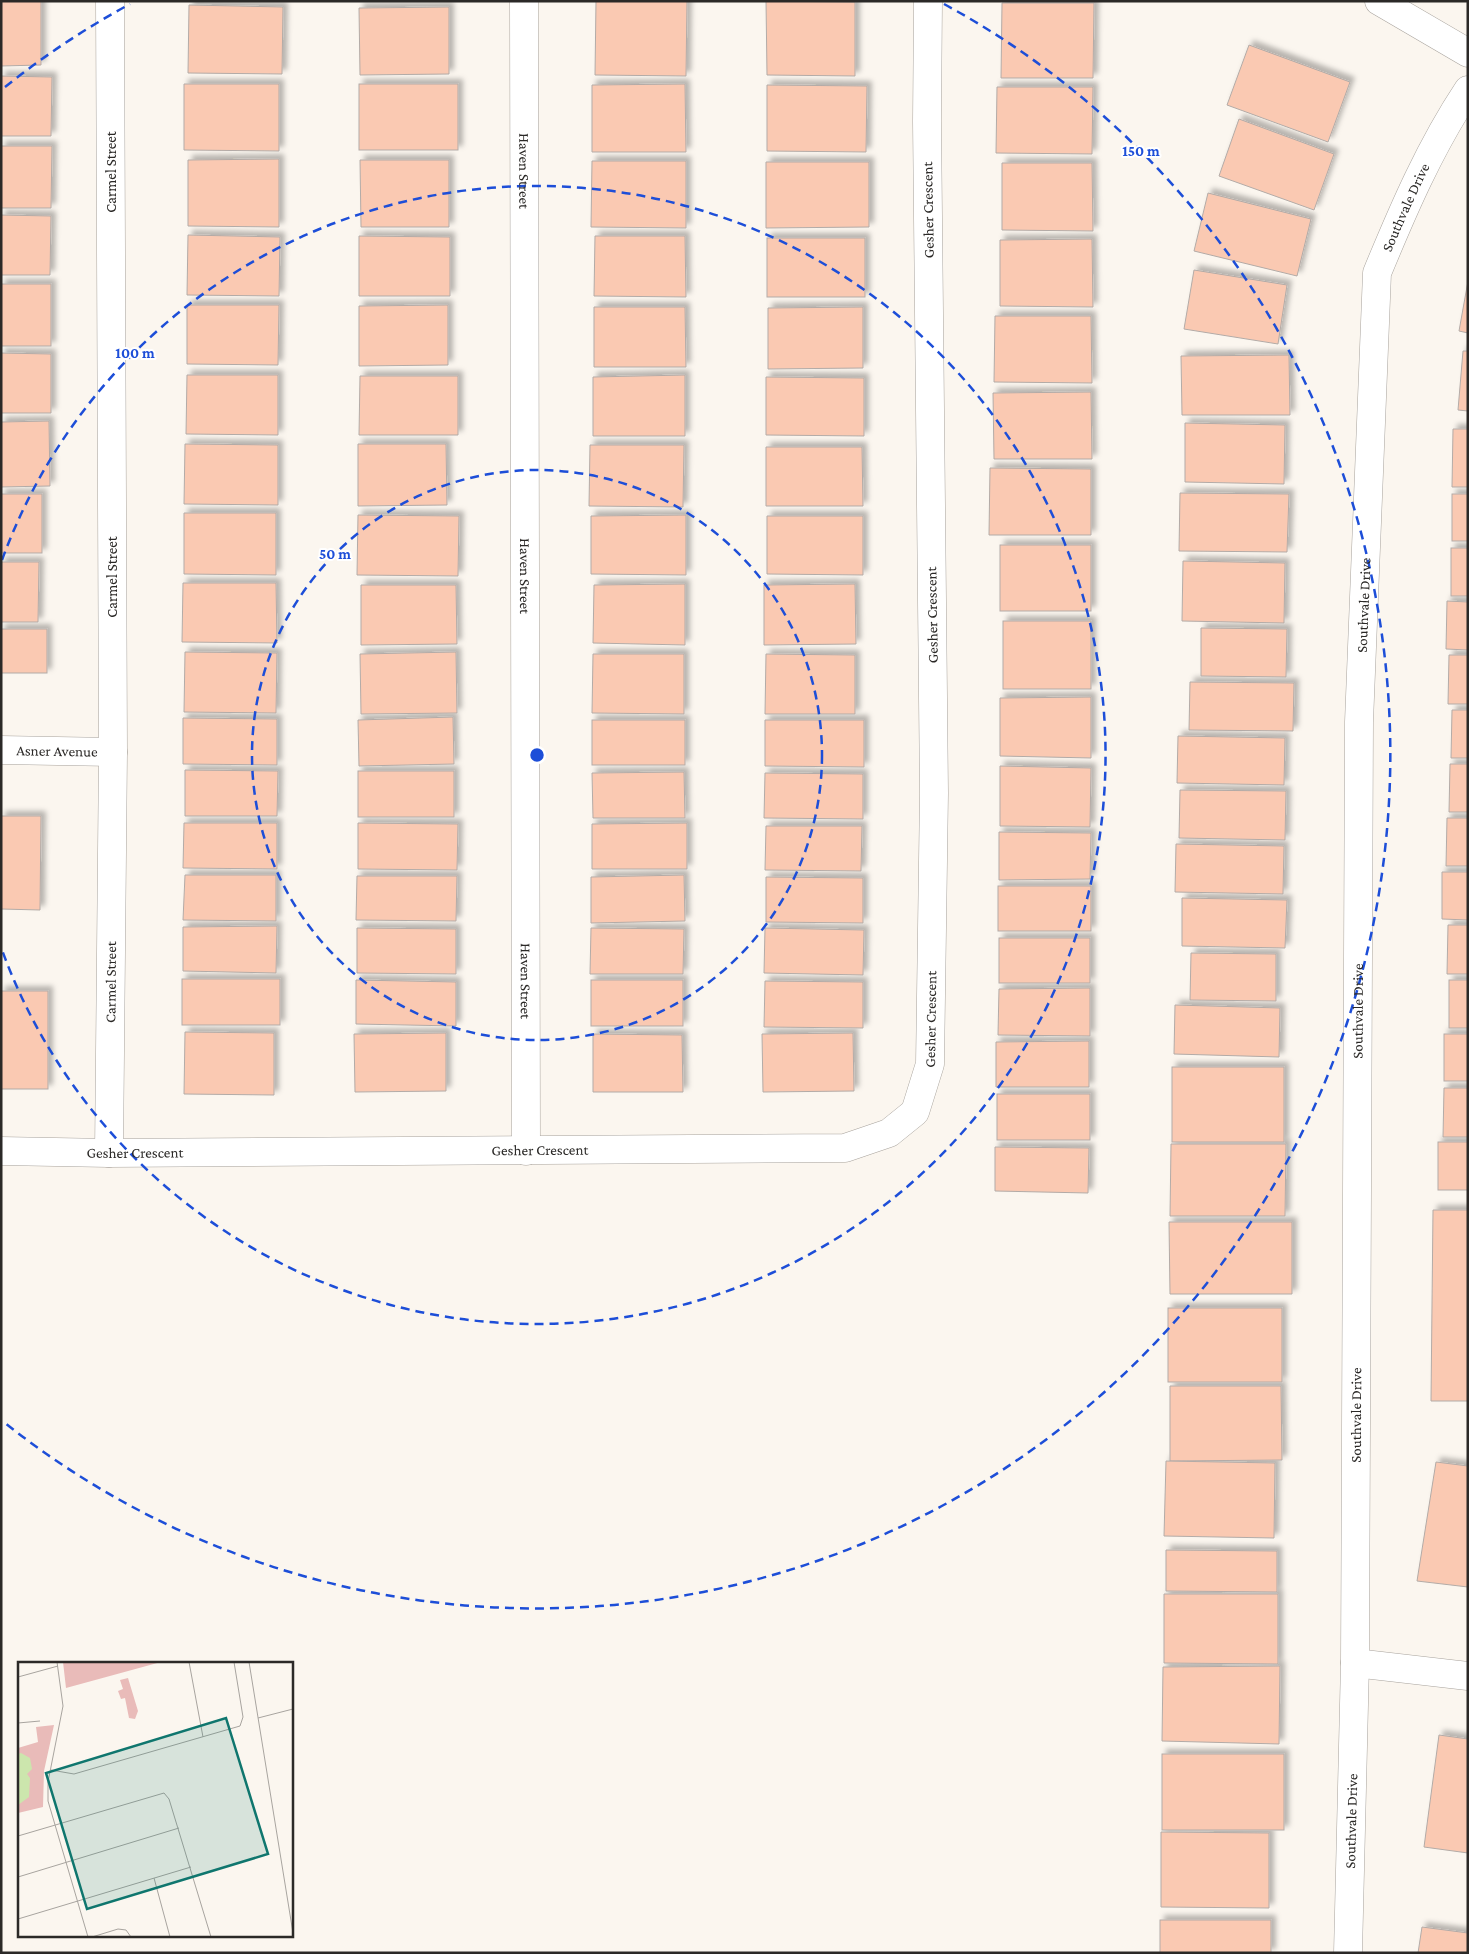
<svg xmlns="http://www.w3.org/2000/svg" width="1469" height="1954" viewBox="0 0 1469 1954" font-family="'Crimson Pro',serif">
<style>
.building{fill:#fac9b2;stroke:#b3aba7;filter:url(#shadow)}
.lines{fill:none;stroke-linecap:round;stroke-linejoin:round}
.street-casing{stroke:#a8a39d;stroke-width:29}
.secondary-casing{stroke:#a8a39d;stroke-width:29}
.street{stroke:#fff;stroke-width:28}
.secondary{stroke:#fff;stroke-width:28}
.ring{fill:none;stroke:#1d4ed8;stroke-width:2.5;stroke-dasharray:9 6}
.labels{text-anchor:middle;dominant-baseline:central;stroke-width:4;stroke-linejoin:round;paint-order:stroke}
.street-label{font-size:15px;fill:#2b2927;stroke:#fff}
.inset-road{fill:none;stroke:#a8a49f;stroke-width:1}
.view{fill:#0f766e;fill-opacity:0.15;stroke:#0f766e;stroke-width:2.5}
.inset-edge{fill:none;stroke:#2b2927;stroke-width:2.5}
.centre{fill:#1d4ed8;stroke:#fff;stroke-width:2.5}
.ring-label{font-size:15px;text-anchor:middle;font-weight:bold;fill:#1d4ed8;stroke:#fff;stroke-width:4;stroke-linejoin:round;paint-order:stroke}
</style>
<defs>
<filter id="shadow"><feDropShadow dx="4.5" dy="-4.5" stdDeviation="2.5" flood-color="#0004"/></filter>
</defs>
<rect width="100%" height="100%" fill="#fbf6ef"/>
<g class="building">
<path d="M1,1H41V65L1,66Z"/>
<path d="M596,1H687L686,76L595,75Z"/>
<path d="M766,1L855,2V76L767,75Z"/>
<path d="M1002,3H1094L1093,78H1001Z"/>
<path d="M189,5L283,7L282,74L188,73Z"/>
<path d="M449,7V74L360,75L359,8Z"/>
<path d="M1249,45L1350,82L1328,142L1227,105Z"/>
<path d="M1,76L52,77L51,136H1Z"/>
<path d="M184,84H279V151L184,150Z"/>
<rect x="359" y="84" width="99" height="66"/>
<path d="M685,84L686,152H592V85Z"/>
<path d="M767,85L867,86L866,152L767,151Z"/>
<path d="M997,87H1093L1092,154L996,153Z"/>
<path d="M1239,119L1334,154L1314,210L1219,176Z"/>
<path d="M1,146H52L51,208H1Z"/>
<path d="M279,159V227L188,226V160Z"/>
<path d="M360,160H449V227H361Z"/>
<path d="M592,161H686V228L591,227Z"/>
<path d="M766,162H869V227L766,228Z"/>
<path d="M1002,163H1092L1093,231L1002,230Z"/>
<path d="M1208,193L1311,219L1297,276L1194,251Z"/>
<path d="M1,215L51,216L50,275H1Z"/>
<path d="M188,235L280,237L279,296L187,295Z"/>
<path d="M359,236L450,237V296H359Z"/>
<path d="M595,236H685L686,297L594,296Z"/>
<rect x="767" y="238" width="98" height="59"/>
<path d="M1092,239L1093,307L1000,306V240Z"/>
<path d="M1194,270L1287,285L1278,344L1184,329Z"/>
<path d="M1468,281V333L1459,331Z"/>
<rect x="1" y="284" width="50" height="62"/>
<path d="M187,305H279L278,365L187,364Z"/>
<path d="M448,305V365L359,366V306Z"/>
<path d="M594,307H685L686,367H594Z"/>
<path d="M863,307V368L768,369V308Z"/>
<path d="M995,316H1091L1092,383L994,382Z"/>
<path d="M1463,351H1468V411L1458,410Z"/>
<path d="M1,353L51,354V413H1Z"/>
<path d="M1289,355L1290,415H1182L1181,356Z"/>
<path d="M187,375H278V435L186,434Z"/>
<path d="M685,375V436H593V377Z"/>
<path d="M360,376H458V435H359Z"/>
<path d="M766,377L864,378V436L766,435Z"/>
<path d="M1091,392L1092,459H994L993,393Z"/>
<path d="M49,421L50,486L1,487V422Z"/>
<path d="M1185,423L1285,425L1284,484L1185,482Z"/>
<path d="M1453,429H1468V487H1452Z"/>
<path d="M185,444L278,445V505L184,504Z"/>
<path d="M358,444H446L447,505L358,506Z"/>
<path d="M590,445H684L683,507L589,506Z"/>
<path d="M766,447H862L863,506H766Z"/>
<path d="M990,468L1091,469V535H989Z"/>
<path d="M1180,493L1289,494L1287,552L1179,551Z"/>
<rect x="1" y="494" width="41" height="59"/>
<rect x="1452" y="494" width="16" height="47"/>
<path d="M184,513H276V575L184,574Z"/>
<path d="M358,515L459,516L458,576L357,575Z"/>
<path d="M686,515V575L591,574V516Z"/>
<path d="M767,516H863V575L767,574Z"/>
<rect x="1000" y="545" width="91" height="66"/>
<rect x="1451" y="548" width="17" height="48"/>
<path d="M1183,561L1285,563L1284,623L1182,621Z"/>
<path d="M1,562H39L38,622H1Z"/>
<path d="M183,583H276L277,643L182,642Z"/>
<path d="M685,584V645L593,643L594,585Z"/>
<path d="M855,584L856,644L764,645V585Z"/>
<path d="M361,585H456L457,644L361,645Z"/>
<path d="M1447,601L1468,602V650L1446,649Z"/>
<rect x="1003" y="621" width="88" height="68"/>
<path d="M1201,628L1287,629L1286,677L1201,676Z"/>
<rect x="1" y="629" width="46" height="44"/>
<path d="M185,652L277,653L276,713L184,712Z"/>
<path d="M456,652L457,713L361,714L360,654Z"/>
<path d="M593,654H684V714L592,713Z"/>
<path d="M766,654L855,655V714H765Z"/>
<path d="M1449,655H1468V704H1448Z"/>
<path d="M1190,682L1294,683L1293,731L1189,730Z"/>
<path d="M1091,697V758L1000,756V698Z"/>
<path d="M1452,710H1468V758H1451Z"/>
<path d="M453,717L454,764L359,766L358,720Z"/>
<path d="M183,718L277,719V765L183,764Z"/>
<rect x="592" y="720" width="93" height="45"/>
<path d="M765,720H864V767L765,766Z"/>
<path d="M1178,736L1285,738L1284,785L1177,783Z"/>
<path d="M1450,764H1468V812H1449Z"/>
<path d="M1000,766L1091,768L1090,827L1000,826Z"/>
<path d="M185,770L278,771L277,816H185Z"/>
<rect x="358" y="771" width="96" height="46"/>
<path d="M684,772L685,818H593L592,773Z"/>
<path d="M765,773L863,774V819L764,818Z"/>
<path d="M1180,790L1286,791L1285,840L1179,838Z"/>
<path d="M1,816H41L40,910L1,909Z"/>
<path d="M1447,818H1468V866H1446Z"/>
<path d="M184,823H277V869L183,868Z"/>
<path d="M358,823L458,824L457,870L358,869Z"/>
<path d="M687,823V869H592V824Z"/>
<path d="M766,826H862L861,871L765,870Z"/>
<path d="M999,832L1091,833L1090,879L999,880Z"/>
<path d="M1176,844L1284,846L1283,894L1175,892Z"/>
<path d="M1442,872H1468V920L1442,919Z"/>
<path d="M185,875H276V921L183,920Z"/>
<path d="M684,875L685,921L591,923V877Z"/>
<path d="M357,876H457L456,921L356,920Z"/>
<path d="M766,877L863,878V923L766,922Z"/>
<rect x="998" y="886" width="93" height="45"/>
<path d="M1182,898L1287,900L1285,948L1182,946Z"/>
<path d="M1448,925H1468V974H1447Z"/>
<path d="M277,926L276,973L183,971V927Z"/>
<path d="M357,928L456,929V974L357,973Z"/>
<path d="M591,928L684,929L683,974H590Z"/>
<path d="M765,928L864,930L863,975L764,973Z"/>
<rect x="999" y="938" width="91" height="45"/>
<path d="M1191,953L1276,954V1001L1190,1000Z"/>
<rect x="182" y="979" width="98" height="46"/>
<path d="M356,980L456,982V1026L356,1024Z"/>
<rect x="591" y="980" width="92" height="46"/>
<rect x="1449" y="980" width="19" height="48"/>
<path d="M765,981L863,982V1028L764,1027Z"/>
<path d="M1090,988V1036L998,1035L999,989Z"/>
<rect x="1" y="991" width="47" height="98"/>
<path d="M1175,1005L1280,1008L1279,1057L1174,1054Z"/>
<path d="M185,1032L274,1033V1095L184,1094Z"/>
<path d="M446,1033V1091L355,1092L354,1034Z"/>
<path d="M853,1033L854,1091L763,1092L762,1034Z"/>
<path d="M593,1034L682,1035L683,1092H593Z"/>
<rect x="1444" y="1034" width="24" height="47"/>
<path d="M1089,1041V1087H996V1042Z"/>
<rect x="1172" y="1067" width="112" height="75"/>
<path d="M1444,1088H1468V1137H1443Z"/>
<rect x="997" y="1094" width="93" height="46"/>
<rect x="1438" y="1142" width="30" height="48"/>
<path d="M1171,1144H1286L1285,1216H1170Z"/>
<path d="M995,1147L1089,1148L1088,1193L995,1191Z"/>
<path d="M1433,1210H1468V1401H1431Z"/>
<path d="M1169,1222H1292V1294H1170Z"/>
<rect x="1168" y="1308" width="114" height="74"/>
<path d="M1170,1386H1281L1282,1460L1170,1461Z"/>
<path d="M1166,1461L1275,1463L1274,1538L1164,1536Z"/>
<path d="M1436,1462L1468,1466V1587L1417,1581Z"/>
<path d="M1166,1550L1277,1551V1592L1166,1591Z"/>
<path d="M1164,1594H1278V1664L1164,1663Z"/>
<path d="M1280,1666L1279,1744L1162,1741L1163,1667Z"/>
<path d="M1439,1735L1468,1739V1853L1424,1847Z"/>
<rect x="1162" y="1754" width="122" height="76"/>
<path d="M1161,1832L1269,1833V1908L1161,1907Z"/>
<rect x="1160" y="1920" width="111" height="33"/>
<path d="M1422,1927L1468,1933V1953H1418Z"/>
</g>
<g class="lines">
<g class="street-casing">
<g id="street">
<path id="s1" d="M524,1L526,1151"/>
<path id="s2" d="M1,750L113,752"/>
<path id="s3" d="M1,1151L109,1153L845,1148L889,1133L915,1112L930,1064L934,793L927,121L928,1"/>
<path id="s4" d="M109,1153L113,752L110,1"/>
<path d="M1355,1663L1468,1676"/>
<path id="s5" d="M1348,1953L1355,1663L1359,722L1377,273C1403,210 1430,147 1468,90"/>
</g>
</g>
<g class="secondary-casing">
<path id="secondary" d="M1379,1L1468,53"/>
</g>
<use href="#street" class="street"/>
<use href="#secondary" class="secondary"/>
</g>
<g class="ring">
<circle cx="537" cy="755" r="285"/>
<path d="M2 560A569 569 0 1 1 2 950"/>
<path d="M5 87A854 854 0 0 1 130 4M944 4A854 854 0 1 1 5 1423"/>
</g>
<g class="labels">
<g class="street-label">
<text stroke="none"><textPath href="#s1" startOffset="170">Haven Street</textPath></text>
<text transform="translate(111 172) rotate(-90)">Carmel Street</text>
<text stroke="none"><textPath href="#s5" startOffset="1752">Southvale Drive</textPath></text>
<text transform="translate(928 210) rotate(-91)">Gesher Crescent</text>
<text stroke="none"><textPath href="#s1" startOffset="575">Haven Street</textPath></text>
<text transform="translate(112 577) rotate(-90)">Carmel Street</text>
<text stroke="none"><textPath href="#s5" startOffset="1348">Southvale Drive</textPath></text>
<text transform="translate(932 615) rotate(-91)">Gesher Crescent</text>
<text stroke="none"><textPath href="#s2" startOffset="56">Asner Avenue</textPath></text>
<text stroke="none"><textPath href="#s1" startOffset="980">Haven Street</textPath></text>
<text stroke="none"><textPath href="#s4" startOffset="171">Carmel Street</textPath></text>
<text stroke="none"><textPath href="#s5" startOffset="942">Southvale Drive</textPath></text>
<text stroke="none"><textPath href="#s3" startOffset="1019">Gesher Crescent</textPath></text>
<text stroke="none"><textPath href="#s3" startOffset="539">Gesher Crescent</textPath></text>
<text stroke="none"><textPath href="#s3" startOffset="134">Gesher Crescent</textPath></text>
<text stroke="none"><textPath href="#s5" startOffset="538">Southvale Drive</textPath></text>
<text stroke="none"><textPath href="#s5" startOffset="132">Southvale Drive</textPath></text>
</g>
</g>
<g transform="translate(18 1662)">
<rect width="275" height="275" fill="#fbf6ef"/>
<path d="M45,0H143L48,26ZM110,16L120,49L117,57L111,56L107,36L103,37L100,29L105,27L102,18ZM36,63L26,109L25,145L0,151V86L20,80L18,65Z" fill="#e9bbb9"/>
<path d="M3,91L12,96L14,107L9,112L12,116L11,135L0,143V92Z" fill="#cce6ad"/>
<path class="inset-road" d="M39,0L45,44L30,120V139L70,275M171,0L185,75M231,0L275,271M0,15L40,4M240,56L275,47M0,61L22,59M33,108L56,112L222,64L225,55L216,0M0,174L146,131L151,137L193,275M0,215L161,166M136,216L152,275M0,257L173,205M74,275L100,267L108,268L113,275"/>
<path class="view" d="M208,56L250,192L69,247L28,111Z"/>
<rect width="275" height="275" class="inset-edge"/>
</g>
<circle cx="537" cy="755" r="8" class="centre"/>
<g class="ring-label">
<text x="1141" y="156">150 m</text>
<text x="135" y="358">100 m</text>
<text x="335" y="559">50 m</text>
</g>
<rect width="1469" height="1954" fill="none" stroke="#2b2927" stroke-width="5"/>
</svg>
